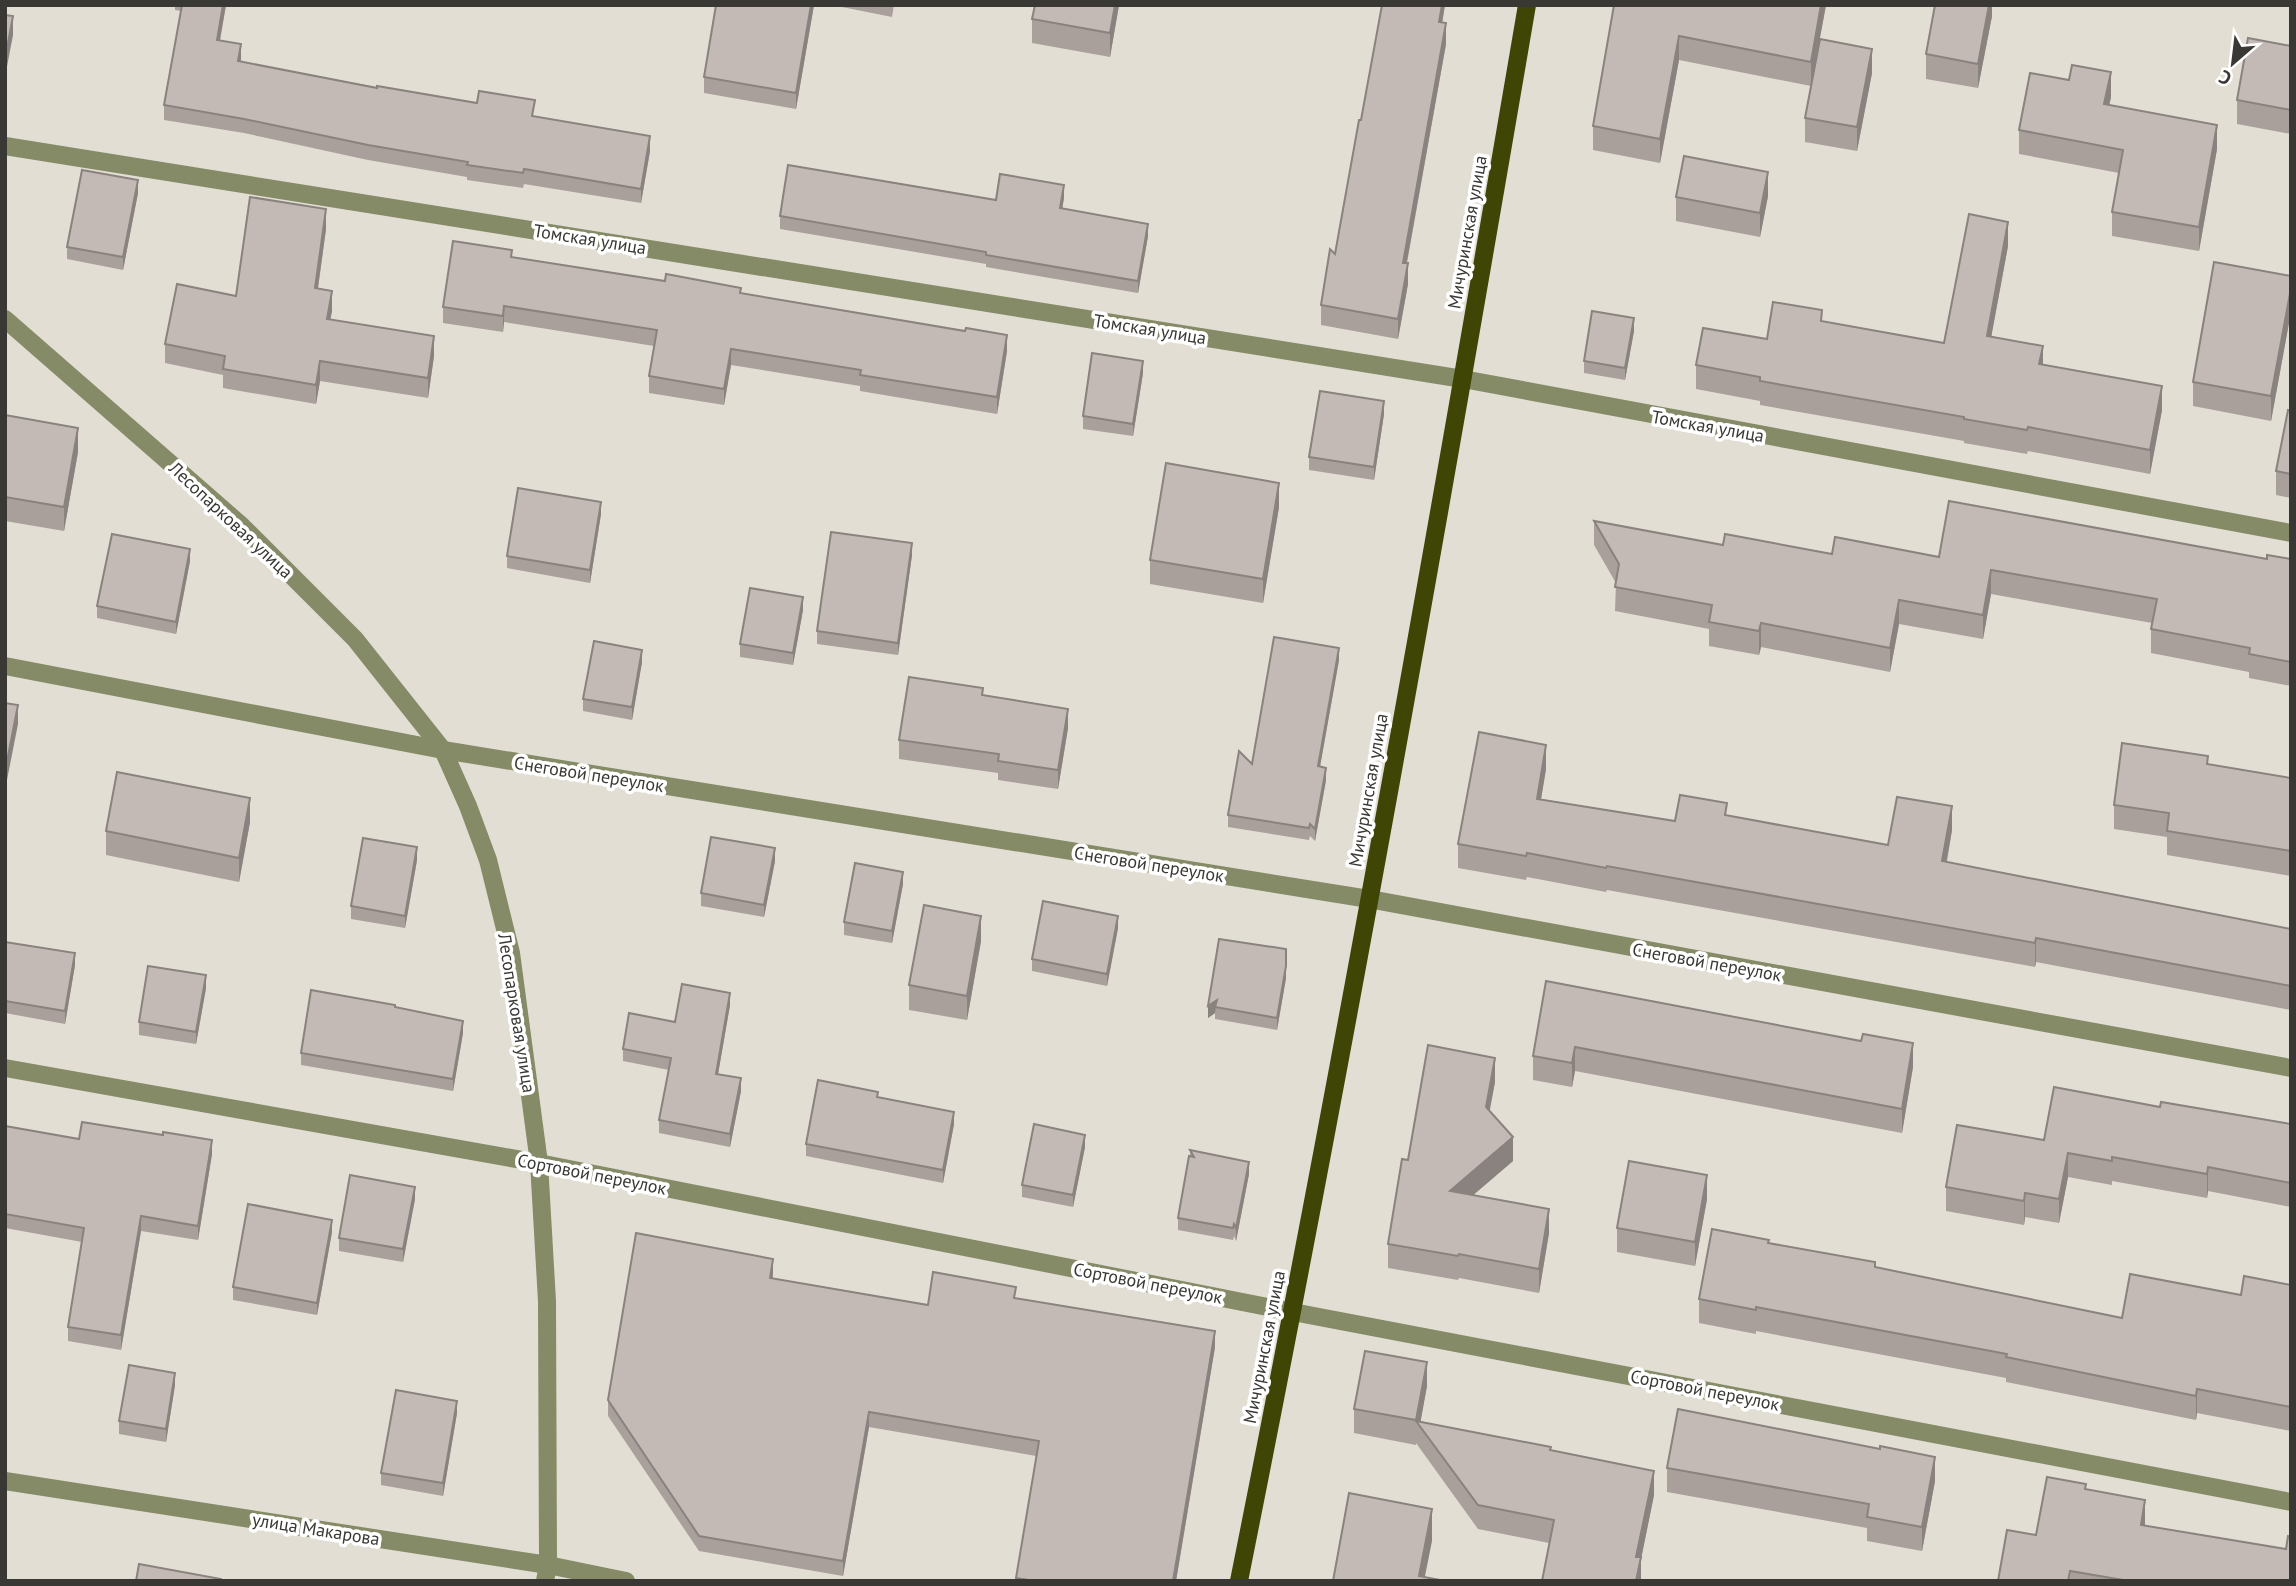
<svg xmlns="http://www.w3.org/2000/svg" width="2296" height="1586" viewBox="0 0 2296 1586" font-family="'PT Sans',sans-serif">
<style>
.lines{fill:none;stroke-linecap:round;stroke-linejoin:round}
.minor{stroke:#858b66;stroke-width:18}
.major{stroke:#3f4505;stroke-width:18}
.wall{fill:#a9a09c}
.shaded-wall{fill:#89827f}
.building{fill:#c4bab5;stroke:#89827f;stroke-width:2}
.labels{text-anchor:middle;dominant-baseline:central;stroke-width:7;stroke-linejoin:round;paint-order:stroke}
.street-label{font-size:18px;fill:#3a3834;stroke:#fff}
</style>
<rect width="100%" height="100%" fill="#e3ded4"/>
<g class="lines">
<g class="minor">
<path d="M5,146L1463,379L2291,533"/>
<path d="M5,319L242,526L355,639L443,750L468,806L488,860L511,953L539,1163L547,1301L548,1565L545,1581"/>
<path d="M5,666L443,750L1369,899L2291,1068"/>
<path d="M5,1068L539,1163L1293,1312L2291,1502"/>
<path d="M5,1481L548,1565L626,1581"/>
</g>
<path class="major" d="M1239,1581C1344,1057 1437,532 1527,5"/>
</g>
<g class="wall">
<path d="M163,5H226L220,41L241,59L240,62L535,116L650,151L641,203L524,184L523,188L467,180V177L368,160L244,133L164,120V105L181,11L175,10V7Z"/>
<path d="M716,5H814L796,109L704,93V77Z"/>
<path d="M832,5H894L892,17Z"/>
<path d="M1119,5L1110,57L1032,43V19Z"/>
<path d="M1445,5L1442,23L1446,44L1407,263L1408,284L1398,339L1321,325V305L1335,254L1361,120Z"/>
<path d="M1614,5H1826L1811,86L1679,60L1660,163L1593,150V126Z"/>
<path d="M1992,5V16L1978,88L1926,79V54Z"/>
<path d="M2291,46V134L2237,124V100Z"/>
<path d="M1872,73L1857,151L1805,142V118Z"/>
<path d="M2111,97L2109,105L2217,149L2199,251L2112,236V212L2119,173L2019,154V130Z"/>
<path d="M138,193L123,270L67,259V247Z"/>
<path d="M1768,196L1760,237L1676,221V197Z"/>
<path d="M1064,198L1062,209L1148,236L1138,293L986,267V264L780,229V216L996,200Z"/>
<path d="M326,229L318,289L332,311L330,319L434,356L428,398L320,381L316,404L223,388V375L165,363V344L236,296Z"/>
<path d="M2008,246L1991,337L2043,364L2162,410L2150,474L2028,451L2027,454L1964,443V441L1760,405V401L1696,389V365L1767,339L1822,321L1944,343Z"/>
<path d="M512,257L741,293L1007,351L997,414L860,391V386L731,365L724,405L649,393V376L654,346L504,322L503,332L443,323V307Z"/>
<path d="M2291,276V312L2271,421L2193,406V382Z"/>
<path d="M1634,331L1625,380L1584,373V361Z"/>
<path d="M1143,373L1133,436L1083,429V416Z"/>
<path d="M2291,411V498L2276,495V471Z"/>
<path d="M1384,414L1374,480L1309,470V457Z"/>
<path d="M5,415L78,452L64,531L5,521Z"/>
<path d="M1279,507L1263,603L1150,584V560Z"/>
<path d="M601,514L590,583L507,568V556Z"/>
<path d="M1594,521L1723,545L1832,554L1939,557L2291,559V686L2249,678V672L2151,653V629L2152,623L1991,594L1983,639L1899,624L1890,672L1761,647L1759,655L1709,646V629L1615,611L1616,583L1594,545Z"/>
<path d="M912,555L898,655L817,644V631Z"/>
<path d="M190,561L176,634L97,618V606Z"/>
<path d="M803,610L793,665L740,657V644Z"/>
<path d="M1339,660L1320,766L1326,780L1315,841L1310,836L1309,840L1228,827V815L1252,764Z"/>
<path d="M642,662L632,720L583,711V699Z"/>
<path d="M983,695L1068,728L1058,789L998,780V773L899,759V740Z"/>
<path d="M2208,765L2291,778V876L2167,855V837L2114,829V805Z"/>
<path d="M1546,769L1541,799L1675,821L1727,815L1888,845L1952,830L1947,862L2291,929V1010L2036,962L2035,967L1607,890L1606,892L1527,877L1526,880L1458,868V844Z"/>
<path d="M250,822L239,882L106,855V831Z"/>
<path d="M417,860L405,928L351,919V906Z"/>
<path d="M775,861L764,917L701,906V893Z"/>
<path d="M903,884L892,943L844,935V922Z"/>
<path d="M1118,928L1107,986L1032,971V959Z"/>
<path d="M981,941L967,1020L909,1010V985Z"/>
<path d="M5,942L75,965L65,1024L5,1013Z"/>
<path d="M1286,978L1277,1030L1215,1019V1013L1208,1018V1006Z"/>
<path d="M1546,981L1913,1067L1902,1133L1575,1071L1572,1087L1533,1080V1056Z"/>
<path d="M206,988L196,1044L139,1035V1022Z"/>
<path d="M730,1005L718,1074L741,1091L730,1147L659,1133V1120L669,1070L623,1061V1049L675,1022Z"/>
<path d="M395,1007L463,1033L453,1091L301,1065V1053Z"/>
<path d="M1495,1082L1489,1111L1513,1161L1473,1195L1549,1233L1539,1293L1459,1278L1458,1280L1388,1268V1244L1408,1160Z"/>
<path d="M878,1097L954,1124L943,1183L806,1156V1144Z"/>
<path d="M2160,1107L2291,1124V1207L2208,1191L2207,1198L2112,1181V1185L2068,1177L2059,1223L2025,1217L2024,1225L1946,1211V1187L2044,1140Z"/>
<path d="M5,1126L79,1139L212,1154L198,1240L141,1231L121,1350L68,1341V1327L82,1242L5,1228Z"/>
<path d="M1085,1147L1073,1207L1022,1197V1185Z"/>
<path d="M1190,1150L1249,1174L1236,1241L1234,1236L1233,1240L1178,1230V1218L1190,1156Z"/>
<path d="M415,1199L403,1262L339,1251V1238Z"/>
<path d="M1707,1199L1695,1266L1617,1252V1228Z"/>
<path d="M332,1232L317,1315L233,1300V1287Z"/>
<path d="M1769,1243L1875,1267L2122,1318L2291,1285V1431L2197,1413L2196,1420L2006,1382V1378L1756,1331V1334L1699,1323V1299Z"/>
<path d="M773,1274V1278L928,1305L1016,1299L1215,1347L1176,1581H1016L1036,1456L869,1427L843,1576L699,1551L608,1416V1400Z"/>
<path d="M175,1385L166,1442L119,1434V1421Z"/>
<path d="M1427,1386L1420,1421L1551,1450L1654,1495L1641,1559V1581L1549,1543L1478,1529L1416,1443V1445L1354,1433V1409Z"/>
<path d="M457,1413L443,1496L381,1485V1473Z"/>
<path d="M1880,1449L1935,1481L1922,1551L1867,1541V1528L1667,1492V1468Z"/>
<path d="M2086,1489L2145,1526L2291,1581H1998Z"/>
</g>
<g class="shaded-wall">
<path d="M223,5H226L217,55V40Z"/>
<path d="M811,5H814L796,109V93Z"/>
<path d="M1115,5H1119L1110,57V33Z"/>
<path d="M1442,5H1445L1439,42V22Z"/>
<path d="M1821,5H1826L1811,86V62Z"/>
<path d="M1989,5H1992V16L1978,88V64Z"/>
<path d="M13,16V35L5,77V59Z"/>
<path d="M1446,23V44L1403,283V263Z"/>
<path d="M1679,36V60L1660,163V139Z"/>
<path d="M241,44V59L238,76V61Z"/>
<path d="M1872,49V73L1857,151V127Z"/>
<path d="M2111,72V97L2104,128V104Z"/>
<path d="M2217,125V149L2199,251V227Z"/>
<path d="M650,136V151L641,203V189Z"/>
<path d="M1768,172V196L1760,237V213Z"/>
<path d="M138,180V193L123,270V257Z"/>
<path d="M1064,185V198L1060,221V208Z"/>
<path d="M326,209V229L315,308V288Z"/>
<path d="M2008,222V246L1987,360V336Z"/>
<path d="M1148,224V236L1138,293V281Z"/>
<path d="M1408,263V284L1398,339V319Z"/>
<path d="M2291,288V312L2271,421V396Z"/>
<path d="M332,291V311L327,338V319Z"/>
<path d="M504,306V322L503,332V316Z"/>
<path d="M1634,318V331L1625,380V368Z"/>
<path d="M1007,335V351L997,414V397Z"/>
<path d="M434,336V356L428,398V378Z"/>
<path d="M2043,346V370L2039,364Z"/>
<path d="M731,349V365L724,405V389Z"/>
<path d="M320,361V381L316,404V385Z"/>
<path d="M1143,361V373L1133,436V424Z"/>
<path d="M2162,386V410L2150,474V450Z"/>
<path d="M1384,401V414L1374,480V467Z"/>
<path d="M78,428V452L64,531V507Z"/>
<path d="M1279,483V507L1263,603V579Z"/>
<path d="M601,502V514L590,583V570Z"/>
<path d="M912,543V555L898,655V643Z"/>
<path d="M190,549V561L176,634V622Z"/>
<path d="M1991,570V594L1983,639V615Z"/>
<path d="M803,597V610L793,665V653Z"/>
<path d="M1899,600V624L1890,672V648Z"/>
<path d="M1761,623V647L1759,655V631Z"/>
<path d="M1339,648V660L1318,778V766Z"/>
<path d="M642,650V662L632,720V707Z"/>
<path d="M18,705V724L5,790V771Z"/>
<path d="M1068,709V728L1058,789V770Z"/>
<path d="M1546,745V769L1537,823V799Z"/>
<path d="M1326,768V780L1315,841V829Z"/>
<path d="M250,798V822L239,882V858Z"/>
<path d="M1952,806V830L1942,885V861Z"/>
<path d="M417,847V860L405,928V916Z"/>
<path d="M775,848V861L764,917V905Z"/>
<path d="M903,872V884L892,943V931Z"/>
<path d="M981,916V941L967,1020V996Z"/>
<path d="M1118,916V928L1107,986V974Z"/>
<path d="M2036,938V962L2035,967V943Z"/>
<path d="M75,953V965L65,1024V1011Z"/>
<path d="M1286,966V978L1277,1030V1018Z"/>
<path d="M206,975V988L196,1044V1032Z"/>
<path d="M730,993V1005L716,1086V1074Z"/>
<path d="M1217,1000L1215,1013L1208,1018V1006Z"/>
<path d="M463,1021V1033L453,1091V1079Z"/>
<path d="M1913,1043V1067L1902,1133V1109Z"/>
<path d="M1575,1047V1071L1572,1087V1063Z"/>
<path d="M1495,1058V1082L1486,1131V1107Z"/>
<path d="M741,1078V1091L730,1147V1134Z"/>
<path d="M954,1112V1124L943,1183V1170Z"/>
<path d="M1085,1135V1147L1073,1207V1195Z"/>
<path d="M1513,1137V1161L1450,1215V1191Z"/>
<path d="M212,1140V1154L198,1240V1226Z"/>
<path d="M2068,1153V1177L2059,1223V1199Z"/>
<path d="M1249,1162V1174L1236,1241V1228Z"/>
<path d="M2208,1167V1191L2207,1198V1174Z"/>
<path d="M1707,1175V1199L1695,1266V1242Z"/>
<path d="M415,1187V1199L403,1262V1249Z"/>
<path d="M2025,1193V1217L2024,1225V1201Z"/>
<path d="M1549,1209V1233L1539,1293V1269Z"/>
<path d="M141,1216V1231L121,1350V1335Z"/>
<path d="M332,1220V1232L317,1315V1303Z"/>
<path d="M773,1259V1274L770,1293V1278Z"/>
<path d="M1215,1331V1347L1176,1581H1173Z"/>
<path d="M1427,1362V1386L1420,1425L1416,1421V1445V1420Z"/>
<path d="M175,1373V1385L166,1442V1429Z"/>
<path d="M2197,1389V1413L2196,1420V1396Z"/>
<path d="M457,1401V1413L443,1496V1483Z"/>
<path d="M869,1412V1427L843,1576V1561Z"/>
<path d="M1935,1457V1481L1922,1551V1527Z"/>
<path d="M1654,1471V1495L1641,1559V1581H1636V1557Z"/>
<path d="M2145,1500V1524L2141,1549V1525Z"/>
<path d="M1432,1509V1541L1424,1581L1419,1576Z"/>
</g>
<g class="building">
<path d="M182,5H223L217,40L241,44L238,61L377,88V86L477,103L479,91L535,100L532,116L650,136L641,189L524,169L523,173L467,165L468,162L368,145L244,119L164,105Z"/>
<path d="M716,5H811L796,93L704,77Z"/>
<path d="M1035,5H1115L1110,33L1032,19Z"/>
<path d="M1382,5H1442L1439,22L1446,23L1403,263H1408L1398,319L1321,305L1330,249L1335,254L1359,120H1361Z"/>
<path d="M1614,5H1821L1811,62L1679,36L1660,139L1593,126Z"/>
<path d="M1935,5H1989L1978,64L1926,54Z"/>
<path d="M5,15L13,16L5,59Z"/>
<path d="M2248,38L2291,46V110L2237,100Z"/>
<path d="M1820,39L1872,49L1857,127L1805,118Z"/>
<path d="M2072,65L2111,72L2104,104L2217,125L2199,227L2112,212L2123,150L2019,130L2030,73L2069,80Z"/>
<path d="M1684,156L1768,172L1760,213L1676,197Z"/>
<path d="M788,165L996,200L1000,174L1064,185L1060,208L1148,224L1138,281L986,255V252L780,216Z"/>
<path d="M82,170L138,180L123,257L67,247Z"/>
<path d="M250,197L326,209L315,288L332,291L327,319L434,336L428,378L320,361L316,385L223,369L225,356L165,344L177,284L236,296Z"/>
<path d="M1969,214L2008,222L1987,336L2043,346L2039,364L2162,386L2150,450L2028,427L2027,430L1964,419V417L1760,381V377L1696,365L1703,328L1767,339L1773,302L1822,310L1821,321L1944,343Z"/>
<path d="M453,241L512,250L511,257L665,281L666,274L741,288L740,293L965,331L966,328L1007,335L997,397L860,375L861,370L731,349L724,389L649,376L657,330L504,306L503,316L443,307Z"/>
<path d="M2214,262L2291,276V288L2271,396L2193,382Z"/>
<path d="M1592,311L1634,318L1625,368L1584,361Z"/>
<path d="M1092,353L1143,361L1133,424L1083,416Z"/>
<path d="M1320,391L1384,401L1374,467L1309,457Z"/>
<path d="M2288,410L2291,411V474L2276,471Z"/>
<path d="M5,415L78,428L64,507L5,497Z"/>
<path d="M1166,463L1279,483L1263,579L1150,560Z"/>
<path d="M518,488L601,502L590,570L507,556Z"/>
<path d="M1949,501L2267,559V555L2291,559V662L2249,654L2250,648L2151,629L2157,599L1991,570L1983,615L1899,600L1890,648L1761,623L1759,631L1709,622L1712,605L1615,587L1619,564L1594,521L1723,545L1725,534L1832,554L1835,537L1939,557Z"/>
<path d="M831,532L912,543L898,643L817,631Z"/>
<path d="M112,534L190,549L176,622L97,606Z"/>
<path d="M750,588L803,597L793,653L740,644Z"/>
<path d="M1274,637L1339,648L1318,766L1326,768L1315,829L1310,824L1309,828L1228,815L1239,751L1252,764Z"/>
<path d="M594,641L642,650L632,707L583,699Z"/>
<path d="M909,677L983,688L982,695L1068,709L1058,770L998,761L999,754L899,740Z"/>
<path d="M5,703L18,705L5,771Z"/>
<path d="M1479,732L1546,745L1537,799L1675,821L1680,795L1727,803L1725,815L1888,845L1897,797L1952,806L1942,861L2291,929V986L2036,938L2035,943L1607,866L1606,868L1527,853L1526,856L1458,844Z"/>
<path d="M2122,743L2208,756L2207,764L2291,778V851L2167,831L2169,813L2114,805Z"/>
<path d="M117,772L250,798L239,858L106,831Z"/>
<path d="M711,837L775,848L764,905L701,893Z"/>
<path d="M363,838L417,847L405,916L351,906Z"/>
<path d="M855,863L903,872L892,931L844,922Z"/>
<path d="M1043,901L1118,916L1107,974L1032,959Z"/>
<path d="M924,905L981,916L967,996L909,985Z"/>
<path d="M1219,939L1286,949V966L1277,1018L1215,1007L1217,1000L1208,1006Z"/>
<path d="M5,942L75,953L65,1011L5,1001Z"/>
<path d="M148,966L206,975L196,1032L139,1022Z"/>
<path d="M1546,981L1861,1041L1863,1034L1913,1043L1902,1109L1575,1047L1572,1063L1533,1056Z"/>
<path d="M682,984L730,993L716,1074L741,1078L730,1134L659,1120L671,1058L623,1049L629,1013L675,1022Z"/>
<path d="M311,990L395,1005V1007L463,1021L453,1079L301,1053Z"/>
<path d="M1428,1045L1495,1058L1486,1107L1513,1137L1450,1191L1549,1209L1539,1269L1459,1254L1458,1256L1388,1244L1402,1159L1408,1160Z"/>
<path d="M818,1080L878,1092L877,1097L954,1112L943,1170L806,1144Z"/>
<path d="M2054,1087L2160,1107L2161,1102L2291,1124V1183L2208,1167L2207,1174L2112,1157V1161L2068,1153L2059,1199L2025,1193L2024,1201L1946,1187L1957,1125L2044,1140Z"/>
<path d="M82,1122L163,1135V1132L212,1140L198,1226L141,1216L121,1335L68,1327L84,1228L5,1214V1126L79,1139Z"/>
<path d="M1034,1124L1085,1135L1073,1195L1022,1185Z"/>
<path d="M1190,1150L1249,1162L1236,1228L1234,1224L1233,1228L1178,1218L1189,1156L1194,1157Z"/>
<path d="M1629,1161L1707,1175L1695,1242L1617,1228Z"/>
<path d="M350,1175L415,1187L403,1249L339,1238Z"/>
<path d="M248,1204L332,1220L317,1303L233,1287Z"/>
<path d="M1712,1229L1769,1240L1768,1243L1875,1262V1267L2122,1318L2130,1274L2241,1295L2244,1276L2291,1285V1407L2197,1389L2196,1396L2006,1357L2007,1354L1756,1307V1310L1699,1299Z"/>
<path d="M636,1233L773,1259L770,1278L928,1305L933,1272L1016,1287L1014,1298L1215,1331L1173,1581H1035L1016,1578L1039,1441L869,1412L843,1561L699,1536L608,1400Z"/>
<path d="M1365,1351L1427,1362L1416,1420L1354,1409Z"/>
<path d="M129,1365L175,1373L166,1429L119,1421Z"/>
<path d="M396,1390L457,1401L443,1483L381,1473Z"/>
<path d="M1678,1409L1880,1449V1446L1935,1457L1922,1527L1867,1517L1869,1504L1667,1468Z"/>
<path d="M1416,1421L1551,1447L1550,1450L1654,1471L1636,1557H1641L1636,1581H1542L1554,1520L1478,1505Z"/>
<path d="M2047,1477L2086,1484L2085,1489L2145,1500L2141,1525L2286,1549L2288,1536L2291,1537V1581H2129L2070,1571L2068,1581H1998L2007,1530L2036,1535Z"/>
<path d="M1349,1493L1432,1509L1419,1576L1445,1581H1333Z"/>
<path d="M139,1564L221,1579V1581H136Z"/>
</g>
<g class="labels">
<g class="street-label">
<text transform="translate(1467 232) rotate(-80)">Мичуринская улица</text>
<text transform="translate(590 239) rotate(9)">Томская улица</text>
<text transform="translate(1150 329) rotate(9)">Томская улица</text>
<text transform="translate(1708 426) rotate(10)">Томская улица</text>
<text transform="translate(231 520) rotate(43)">Лесопарковая улица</text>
<text transform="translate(589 774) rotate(9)">Снеговой переулок</text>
<text transform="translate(1368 790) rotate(-80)">Мичуринская улица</text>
<text transform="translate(1149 864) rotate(9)">Снеговой переулок</text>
<text transform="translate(1707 962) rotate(10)">Снеговой переулок</text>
<text transform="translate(517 1013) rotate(81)">Лесопарковая улица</text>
<text transform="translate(592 1174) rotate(11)">Сортовой переулок</text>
<text transform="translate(1148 1283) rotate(11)">Сортовой переулок</text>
<text transform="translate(1264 1347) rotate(-79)">Мичуринская улица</text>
<text transform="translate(1705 1390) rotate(11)">Сортовой переулок</text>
<text transform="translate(316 1529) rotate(9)">улица Макарова</text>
</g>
</g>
<rect width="2296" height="1586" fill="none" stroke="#3a3834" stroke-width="14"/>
<g transform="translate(2233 63) rotate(208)" stroke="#ffffff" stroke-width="5" paint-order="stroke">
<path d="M0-5L12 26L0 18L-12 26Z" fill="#3a3834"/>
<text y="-10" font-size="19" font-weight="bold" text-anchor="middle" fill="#3a3834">С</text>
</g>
</svg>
